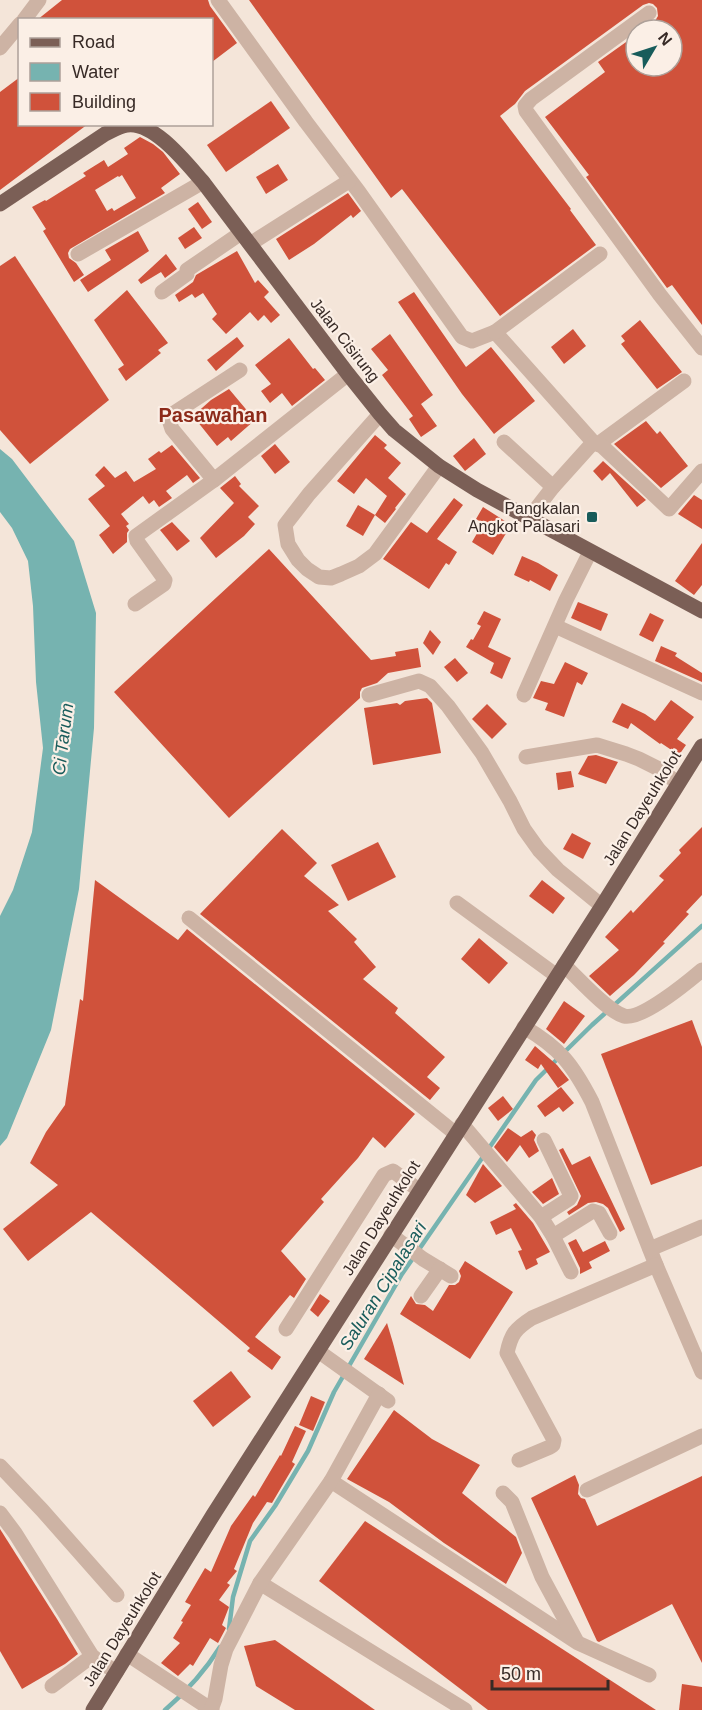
<svg xmlns="http://www.w3.org/2000/svg" width="702" height="1710" viewBox="0 0 702 1710" font-family="Helvetica,sans-serif">
<style>
.water{fill:#76b3b0}
.lines{fill:none;stroke-linecap:round;stroke-linejoin:round}
.stream{stroke:#76b3b0;stroke-width:4.5}
.building{fill:#d0523b;fill-rule:evenodd}
.minor{stroke:#cdb3a4;stroke-width:15}
.major{stroke:#7b5f56;stroke-width:15}
.poi-dot{fill:#185c5b;stroke:#fbefe6;stroke-width:2}
.labels{text-anchor:middle;dominant-baseline:central;stroke-width:4.5;stroke-linejoin:round;paint-order:stroke}
.street-label{font-size:16px;fill:#372a26;stroke:#fbefe6}
.poi-label{font-size:16px;fill:#372a26;stroke:#fbefe6;text-anchor:end}
.water-label{font-size:18px;font-style:italic;fill:#185c5b;stroke:#fbefe6}
.quarter-label{font-size:20px;font-weight:bold;fill:#8d2a19;stroke:#fbefe6}
</style>
<rect width="100%" height="100%" fill="#f4e5d9"/>
<path class="water" d="M0,449L12,459L74,541L96,613L94,728L79,889L51,1030L7,1138L0,1146V916L13,890L32,832L43,748L36,682L33,606L28,561L12,528L0,512Z"/>
<g class="lines">
<g class="stream">
<path d="M229,1629L233,1597L250,1541L275,1506L308,1451L334,1392L402,1274L536,1080L592,1025L702,926"/>
<path d="M165,1710C186,1692 205,1671 220,1647"/>
</g>
</g>
<g class="building">
<path d="M62,0H208L210,6L237,43L212,62V20H37Z"/>
<path d="M249,0H702V325L672,285L667,288L586,177L589,175L545,117L605,72L598,62L636,35V66H672V30H642L655,21L658,16L657,8L653,4L649,3L643,5L525,91L515,104L500,116L571,209L570,210L596,245L500,316L402,189L391,198Z"/>
<path d="M20,77V124H88L0,190V92Z"/>
<path d="M271,101L290,128L226,172L207,145Z"/>
<path d="M140,137L153,144L163,152L180,174L161,188L165,193L70,249L68,253L69,258L76,263L84,275L74,282L43,231L46,229L32,207L45,200L46,201L86,176L83,173L104,160L108,167L128,154L124,148ZM122,175L136,198L114,211L112,208L107,211L95,190L118,176L119,177Z"/>
<path d="M278,164L288,180L266,194L256,177Z"/>
<path d="M348,193L361,211L353,218L351,215L314,244L289,260L276,239Z"/>
<path d="M198,202L212,222L202,229L188,209Z"/>
<path d="M194,227L202,238L185,249L178,238Z"/>
<path d="M138,231L149,251L88,292L80,280L111,260L105,250Z"/>
<path d="M237,251L255,283L258,280L269,292L264,297L280,315L271,323L264,315L258,321L250,312L226,334L212,319L217,314L203,293L195,298L192,294L179,302L175,295L193,282L196,275Z"/>
<path d="M166,254L177,269L165,278L161,272L141,284L138,280Z"/>
<path d="M15,256L109,400L30,464L0,430V266Z"/>
<path d="M127,290L168,343L158,350L161,353L126,381L118,369L124,365L94,320Z"/>
<path d="M414,292L466,367L491,347L535,401L494,434L462,394L398,302Z"/>
<path d="M640,320L682,372L657,389L621,344L625,341L621,336Z"/>
<path d="M573,329L586,346L564,364L551,347Z"/>
<path d="M390,334L433,395L421,404L437,426L421,437L409,419L413,416L382,375L388,370L371,349Z"/>
<path d="M237,337L244,346L216,371L207,360Z"/>
<path d="M289,338L313,369L315,368L325,380L292,406L282,393L270,403L261,391L271,384L255,365Z"/>
<path d="M229,389L255,420L231,441L228,437L217,446L193,416L211,400Z"/>
<path d="M646,421L657,434L660,431L688,466L661,488L614,444Z"/>
<path d="M375,435L387,445L384,448L401,463L388,478L406,494L395,508L396,509L385,523L375,515L387,496L366,478L354,494L337,481Z"/>
<path d="M474,438L486,454L465,471L453,456Z"/>
<path d="M275,444L290,462L275,474L261,456Z"/>
<path d="M172,445L200,478L193,483L187,475L166,491L172,498L159,507L154,500L149,504L143,496L121,514L129,524L126,526L129,530L127,533V542L113,554L99,535L110,526L88,499L105,486L95,475L104,466L115,478L126,471L134,482L156,469L148,459L159,451L161,453Z"/>
<path d="M603,461L646,500L637,507L610,473L602,481L593,471Z"/>
<path d="M235,476L241,484L239,486L259,506L248,517L255,524L244,536L216,558L200,538L234,503L220,488Z"/>
<path d="M694,495L702,500V529L678,514Z"/>
<path d="M454,498L463,505L437,539L457,552L449,565L446,563L429,589L383,559L411,522L427,533Z"/>
<path d="M358,505L375,515L363,536L346,526Z"/>
<path d="M483,507L511,525L493,555L472,542L483,523L476,519Z"/>
<path d="M172,522L190,541L177,551L160,530Z"/>
<path d="M702,543V585L694,595L675,581Z"/>
<path d="M269,549L371,660L396,656L395,652L418,648L421,667L388,673L377,683L362,688L360,692V698L229,818L114,692Z"/>
<path d="M522,556L538,563L558,575L550,591L530,580L529,582L514,575Z"/>
<path d="M578,602L608,614L601,631L571,618Z"/>
<path d="M484,611L501,619L488,647L511,658L502,679L490,673L494,663L466,647L471,639L473,640L481,626L477,624Z"/>
<path d="M650,613L664,620L653,642L639,635Z"/>
<path d="M430,630L441,642L433,655L423,643Z"/>
<path d="M661,646L677,653L675,656L702,673V682L655,661Z"/>
<path d="M455,658L468,673L457,682L444,667Z"/>
<path d="M565,662L588,673L582,685L577,682L564,717L545,710L548,703L533,698L541,681L554,684Z"/>
<path d="M427,698L432,703L441,753L373,765L364,708L397,703L400,705L405,701Z"/>
<path d="M671,700L694,717L677,739L686,745L679,755L661,743L660,744L631,723L628,729L612,722L622,703L645,714L655,721Z"/>
<path d="M487,704L507,724L492,739L472,719Z"/>
<path d="M596,755L618,762L606,784L578,774L588,756Z"/>
<path d="M571,771L574,787L558,790L556,773Z"/>
<path d="M702,827V895L686,912L689,914L663,942L665,943L634,975L610,996L589,976L619,950L605,937L631,910L633,913L664,880L659,876L681,853L679,850Z"/>
<path d="M282,829L317,863L304,876L339,905L328,911L357,939L354,942L376,967L363,979L398,1008L395,1013L445,1057L427,1077L440,1088L430,1100L200,914Z"/>
<path d="M572,833L591,843L583,859L563,849Z"/>
<path d="M378,842L396,877L348,901L331,865Z"/>
<path d="M95,880L178,940L187,929L415,1114L385,1148L373,1137L358,1158L321,1199L324,1202L281,1251L306,1279L294,1298L290,1295L255,1337L281,1357L272,1370L247,1351L250,1348L91,1212L28,1261L3,1229L58,1185L30,1163L46,1132L65,1105L80,999L83,1001Z"/>
<path d="M542,880L565,898L553,914L529,896Z"/>
<path d="M479,938L508,963L489,984L461,959Z"/>
<path d="M564,1001L585,1016L564,1044L546,1029Z"/>
<path d="M692,1020L702,1047V1166L651,1185L601,1054Z"/>
<path d="M535,1046L557,1065L569,1080L558,1088L541,1064L538,1069L525,1060Z"/>
<path d="M561,1087L574,1103L563,1112L559,1107L545,1117L537,1106Z"/>
<path d="M503,1096L513,1109L498,1121L488,1108Z"/>
<path d="M508,1128L521,1137L532,1130L536,1135L534,1140L539,1151L529,1158L520,1145L507,1162L494,1147Z"/>
<path d="M563,1148L572,1165L590,1156L625,1229L620,1232L608,1208L603,1204L596,1202L588,1203L569,1215L567,1212L577,1205L581,1196L559,1150Z"/>
<path d="M483,1164L502,1186L475,1203L466,1195Z"/>
<path d="M552,1178L559,1194L543,1204L532,1192Z"/>
<path d="M516,1203L533,1223L550,1252L536,1259L538,1264L526,1270L518,1251L522,1250L511,1228L496,1235L490,1222L516,1209L513,1205Z"/>
<path d="M576,1239L583,1252L605,1241L610,1251L589,1262L592,1268L580,1274V1268L568,1243Z"/>
<path d="M465,1261L513,1292L470,1359L400,1314L411,1296L416,1304L425,1305L433,1311L449,1285H455L459,1282L461,1276L459,1271Z"/>
<path d="M320,1294L330,1301L318,1317L310,1310Z"/>
<path d="M387,1323L393,1343L404,1385L364,1359Z"/>
<path d="M231,1371L251,1397L213,1427L193,1401Z"/>
<path d="M311,1396L325,1402L313,1431L299,1425Z"/>
<path d="M394,1410L432,1439L480,1465L462,1493L516,1537L522,1553L506,1584L444,1543L389,1502L347,1479Z"/>
<path d="M295,1426L306,1431L292,1462L295,1464L272,1503L267,1502L253,1523L234,1569L237,1571L227,1583L230,1585L219,1600L229,1607L222,1625L226,1628L218,1643L210,1638L193,1666L190,1664L178,1676L161,1663L180,1643L173,1638L183,1622L181,1621L191,1605L185,1602L205,1568L211,1572L231,1526L253,1495L255,1497L280,1455L281,1456Z"/>
<path d="M575,1475L579,1485L578,1494L581,1498L585,1499L597,1526L702,1476V1663L672,1604L599,1642L597,1641L531,1498Z"/>
<path d="M365,1521L607,1678L656,1710H488L319,1581Z"/>
<path d="M0,1529L57,1619L78,1654L65,1664L22,1689L0,1651Z"/>
<path d="M275,1640L375,1710H295L256,1686L244,1646Z"/>
<path d="M682,1684L702,1687V1710H679Z"/>
</g>
<g class="lines">
<g class="minor">
<path d="M218,0L306,122L359,192L462,337L472,341L495,332L594,443"/>
<path d="M649,13L531,99L525,106L526,111L660,295L702,348"/>
<path d="M24,20L39,0"/>
<path d="M0,48L20,24"/>
<path d="M250,244L349,181"/>
<path d="M78,254L203,182"/>
<path d="M162,292L187,274V270L241,233"/>
<path d="M495,332L600,254"/>
<path d="M380,414L309,494L285,525L288,544L298,560L307,569L319,577L331,578L341,574L359,566L375,554L439,466"/>
<path d="M504,442L553,487"/>
<path d="M598,444L684,381"/>
<path d="M214,480L348,374"/>
<path d="M529,518L553,487L589,447L594,443L602,446L669,509L702,471"/>
<path d="M135,604L164,584L165,580L137,541L136,536L214,480L172,429L169,420L171,415L240,370"/>
<path d="M555,626L702,693"/>
<path d="M369,695L419,681L430,686L448,706L482,753L510,801L524,829L539,850L558,870L602,906"/>
<path d="M524,695L566,600L590,552"/>
<path d="M526,757L597,745L626,754L639,759L657,768L678,783"/>
<path d="M457,903L557,976"/>
<path d="M189,918L456,1134"/>
<path d="M564,965C578,978 607,1011 624,1016C641,1021 689,981 702,970"/>
<path d="M524,1027C560,1048 573,1065 592,1102L656,1265L702,1372"/>
<path d="M462,1124L541,1217L553,1236L571,1272"/>
<path d="M541,1217L569,1199L571,1196L544,1140"/>
<path d="M391,1235L423,1259L451,1276"/>
<path d="M553,1236L593,1211L599,1213L610,1233"/>
<path d="M650,1249L702,1227"/>
<path d="M421,1296L440,1269"/>
<path d="M286,1329L384,1175L393,1171L420,1191"/>
<path d="M318,1351L388,1401"/>
<path d="M519,1460L550,1447L553,1445L554,1440L507,1353C511,1334 515,1329 532,1318L656,1265"/>
<path d="M0,1466L42,1510L117,1595"/>
<path d="M331,1481L578,1643L649,1675"/>
<path d="M587,1490L702,1436"/>
<path d="M503,1493L512,1502L542,1577L576,1640"/>
<path d="M0,1513L15,1533L92,1656L104,1665L117,1671"/>
<path d="M260,1583L465,1710"/>
<path d="M127,1654L212,1710"/>
<path d="M52,1686L92,1656"/>
<path d="M211,1710L215,1699L221,1665L226,1649L260,1583L331,1481L379,1394"/>
</g>
<g class="major">
<path d="M0,204L105,134C112,131 119,126 127,125C154,121 187,164 203,182L348,374L380,414L394,430L439,466L477,490L702,611"/>
<path d="M93,1710L213,1515L602,906L702,746"/>
</g>
</g>
<rect class="poi-dot" x="586" y="511" width="12" height="12" rx="3"/>
<g class="labels">
<g class="street-label">
<text transform="translate(345 340) rotate(52)">Jalan Cisirung</text>
<text transform="translate(642 808) rotate(-58)">Jalan Dayeuhkolot</text>
<text transform="translate(381 1218) rotate(-58)">Jalan Dayeuhkolot</text>
<text transform="translate(122 1629) rotate(-58)">Jalan Dayeuhkolot</text>
</g>
<g class="poi-label">
<text x="580" y="508">Pangkalan<tspan x="580" dy="18">Angkot Palasari</tspan></text>
</g>
<g class="water-label">
<text transform="translate(63 739) rotate(-83)">Ci Tarum</text>
<text transform="translate(383 1286) rotate(-58)">Saluran Cipalasari</text>
</g>
<g class="quarter-label">
<text x="213" y="415">Pasawahan</text>
</g>
</g>
<rect x="18" y="18" width="195" height="108" fill="#fbefe6" stroke="#ada099" stroke-width="1.5"/>
<rect x="30" y="38" width="30" height="9" fill="#7b5f56" stroke="#ada099" stroke-width="1.5"/>
<text x="72" y="48" font-size="18" fill="#372a26">Road</text>
<rect x="30" y="63" width="30" height="18" fill="#76b3b0" stroke="#ada099" stroke-width="1.5"/>
<text x="72" y="78" font-size="18" fill="#372a26">Water</text>
<rect x="30" y="93" width="30" height="18" fill="#d0523b" stroke="#ada099" stroke-width="1.5"/>
<text x="72" y="108" font-size="18" fill="#372a26">Building</text>
<g transform="translate(654 48) rotate(51)"><circle r="28" fill="#fbefe6" stroke="#ada099" stroke-width="1.5"/>
<path d="M0-4.5L10 22L0 15L-10 22Z" fill="#185c5b"/>
<text y="-9" font-size="16" font-weight="bold" text-anchor="middle" fill="#372a26">N</text>
</g>
<path d="M492 1680v9h116v-9" fill="none" stroke="#372a26" stroke-width="3"/>
<text x="501" y="1680" font-size="18" fill="#372a26" stroke="#fbefe6" stroke-width="4.5" paint-order="stroke">50 m</text>
</svg>
